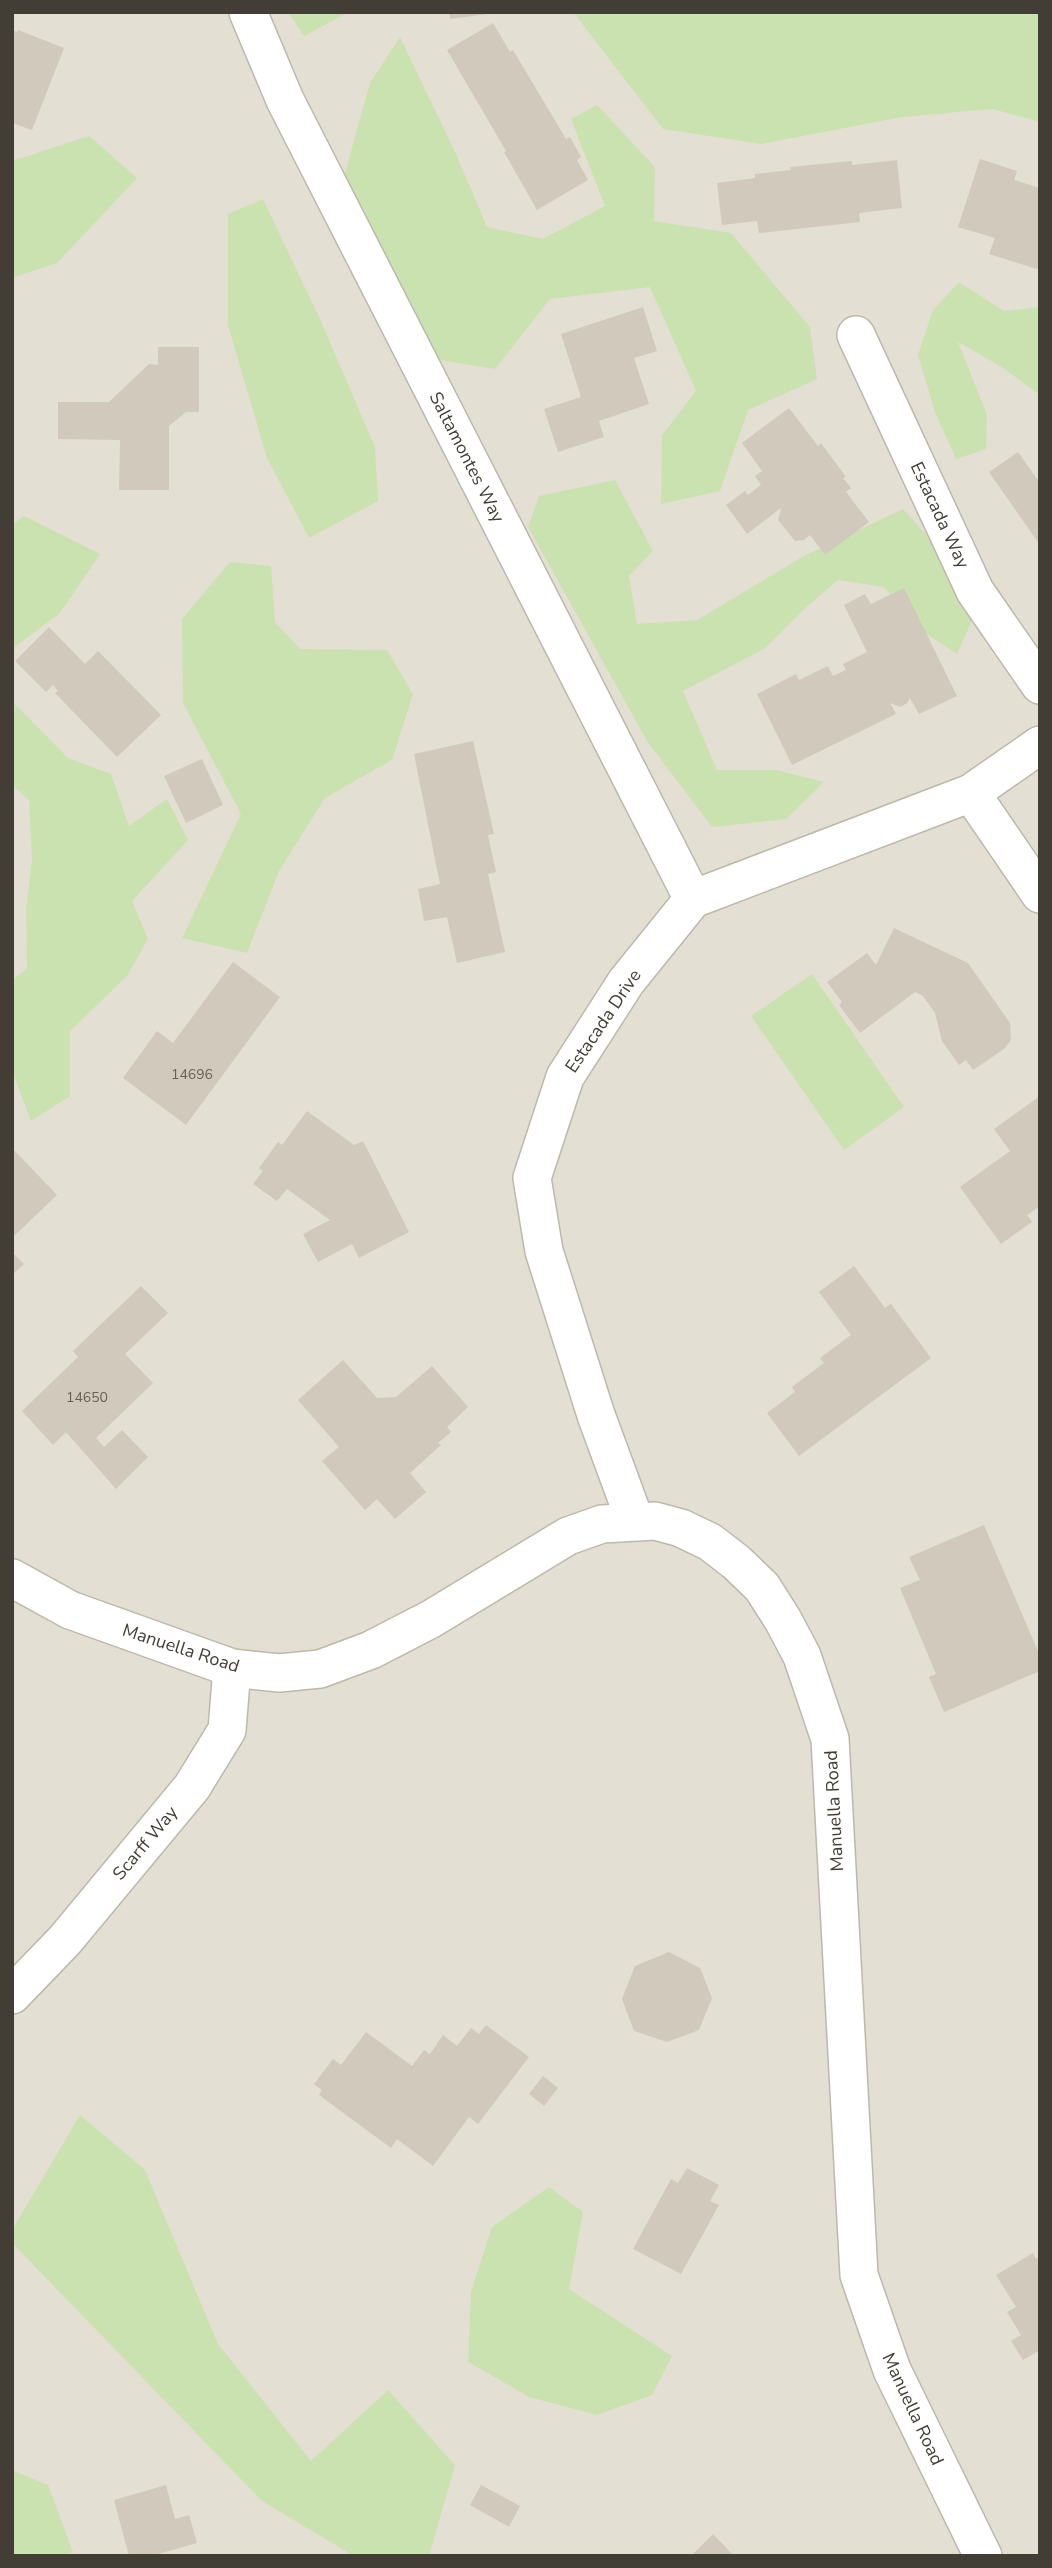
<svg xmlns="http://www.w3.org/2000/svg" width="1052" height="2568" viewBox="0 0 1052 2568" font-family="'Nunito Sans',sans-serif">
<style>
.residential{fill:#e4dfd3}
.green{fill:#cae2b0}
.building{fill:#d1c9bb}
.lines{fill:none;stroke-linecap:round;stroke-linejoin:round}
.street-casing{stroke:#beb8ab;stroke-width:40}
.street{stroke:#fff;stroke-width:37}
.labels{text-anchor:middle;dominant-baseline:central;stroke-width:5;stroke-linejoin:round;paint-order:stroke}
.number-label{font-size:14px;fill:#666056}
.street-label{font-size:18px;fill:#423d35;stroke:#fff}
</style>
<rect width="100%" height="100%" fill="#f0ede4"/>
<path class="residential" d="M12,12H1014L1040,20V2556H12Z"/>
<g class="green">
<path d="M288,12H349L304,36Z"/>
<path d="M573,12H1040V122L993,109L902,117L761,144L663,129Z"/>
<path d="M400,37L456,154L487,227L543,239L605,206L571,119L597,105L655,167L654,221L731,233L810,327L817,379L748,410L720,491L661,504L662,435L696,391L650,287L550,299L495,369L433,359L343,180L370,83Z"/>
<path d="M89,136L137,178L57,263L12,278V161Z"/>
<path d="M263,199L320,319L375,447L378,501L309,538L267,458L228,325V214Z"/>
<path d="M959,282L1004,311L1040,307V395L1000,366L958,342L987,415L986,449L956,459L935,412L918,355L933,310Z"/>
<path d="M615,480L653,551L629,576L637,624L697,620L802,557L903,509L952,563L978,607L957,654L916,627L884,587L838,580L804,609L764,649L683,691L717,770H776L824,782L786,819L712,827L647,741L528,527L539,496Z"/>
<path d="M24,516L100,554L60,613L12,649V525Z"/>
<path d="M230,562L271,566L275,622L300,649L387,650L413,694L392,760L325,798L279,871L247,953L182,938L241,814L183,703L182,619Z"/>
<path d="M12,701L68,758L111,774L129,826L167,799L188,840L132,901L148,939L127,976L70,1031V1096L31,1121L12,1071V981L27,968L26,909L32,860L29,800L12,785Z"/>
<path d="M812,974L904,1107L844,1150L751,1016Z"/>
<path d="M80,2115L145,2170L218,2344L311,2461L388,2390L455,2465L429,2556H354L262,2501L12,2243V2230Z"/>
<path d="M549,2187L583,2212L569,2289L672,2356L652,2395L597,2415L529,2397L468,2362L471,2292L492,2227Z"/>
<path d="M12,2470L48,2485L73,2552L56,2556H12Z"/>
</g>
<g class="building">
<path d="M449,12H487V14L450,19Z"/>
<path d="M493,23L510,52L513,50L566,139L570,137L581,157L577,160L588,180L537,210L504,152L506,151L447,50Z"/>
<path d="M12,30L17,32L18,30L64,48L32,130L12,123Z"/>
<path d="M980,159L1017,171L1014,180L1040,188V270L989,254L995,238L958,227Z"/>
<path d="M897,160L902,208L859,213L860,222L759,233L757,221L722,225L717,183L755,178V174L791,170L790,167L852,161V165Z"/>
<path d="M643,307L657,351L634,358L649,404L599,421L604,437L558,452L544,409L581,397L561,334Z"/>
<path d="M158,347H199V412H186L169,426V490H119L120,440L58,439V402H109L149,364L158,365Z"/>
<path d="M789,408L818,446L821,443L846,477L843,478L851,488L846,492L869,522L825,555L810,535L804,540L795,541L778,520L781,508L747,534L726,505L745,491L748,495L761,485L755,476L762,471L742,443Z"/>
<path d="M1018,452L1040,483V545L989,472Z"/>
<path d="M904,588L957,696L919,714L910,698L907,703L901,707L890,703L896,714L792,765L757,694L796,674L799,680L828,666L833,676L846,670L843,664L867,652L844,605L865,594L871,604Z"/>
<path d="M49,627L85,664L98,651L161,715L117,757L55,693L58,691L53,685L46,692L15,661Z"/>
<path d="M473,741L494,834L488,835L496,872L488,874L505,952L457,963L447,917L424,921L418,889L440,884L414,754Z"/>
<path d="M202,759L223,805L186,823L164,776Z"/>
<path d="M894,928L968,963L1010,1023L1011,1040L1004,1049L973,1070L966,1060L959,1065L942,1041L935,1013L923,996L915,992L860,1033L839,1005L842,1002L827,982L867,953L876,965Z"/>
<path d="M233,962L280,997L186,1125L123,1078L157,1031L173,1043Z"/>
<path d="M1040,1096V1206L1027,1215L1032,1222L1001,1244L960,1187L1010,1151L994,1129Z"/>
<path d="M307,1111L354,1145L363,1141L409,1232L359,1258L352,1244L318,1262L303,1234L330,1220L287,1189L277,1201L253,1184L263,1171L259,1168L278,1142L282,1145Z"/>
<path d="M12,1148L57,1195L12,1238Z"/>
<path d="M12,1252L24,1264L12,1275Z"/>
<path d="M854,1266L885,1308L891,1304L931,1358L799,1456L767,1413L795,1392L792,1387L824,1363L820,1358L851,1335L819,1292Z"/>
<path d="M141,1286L168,1313L125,1354L153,1383L96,1438L104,1447L122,1430L148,1457L116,1489L66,1432L53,1445L22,1411L78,1357L73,1351Z"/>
<path d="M343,1360L377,1398L396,1397L432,1366L468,1407L447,1427L451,1432L438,1443L441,1445L410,1473L426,1492L395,1519L377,1499L365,1510L322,1461L339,1447L298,1400Z"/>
<path d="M984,1525L1040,1656V1671L944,1712L929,1677L936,1674L900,1588L920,1580L909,1557Z"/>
<path d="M669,1952L700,1968L712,1998L699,2030L667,2042L634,2031L622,1999L635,1966Z"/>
<path d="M486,2025L529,2057L478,2124L469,2117L433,2166L397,2139L391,2148L319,2095L322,2090L314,2084L333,2059L341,2065L366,2032L412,2066L424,2050L430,2054L443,2035L457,2046L471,2028L479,2034Z"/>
<path d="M543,2076L558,2088L544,2106L529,2094Z"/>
<path d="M687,2168L719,2185L710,2201L719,2205L681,2274L633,2249L671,2179L678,2183Z"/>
<path d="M1033,2253L1036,2259L1040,2257V2350L1023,2360L1011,2341L1021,2335L1007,2312L1016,2307L996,2275Z"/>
<path d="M166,2485L175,2519L189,2515L197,2543L151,2556H129L114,2500Z"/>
<path d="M481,2485L520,2506L509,2527L470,2505Z"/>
<path d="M713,2534L734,2556H691Z"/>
</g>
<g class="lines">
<g class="street-casing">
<g id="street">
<path d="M248,12L285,100L693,899"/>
<path d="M856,335L975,591L1040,685"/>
<path d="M971,793L1040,894"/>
<path d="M635,1521L596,1415L544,1251L532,1178L565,1077L626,982L693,899L971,793L1040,745"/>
<path d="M12,1578L70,1610L232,1668L279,1673L320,1669L371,1650L431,1619L568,1536L602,1524L655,1521L681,1528L710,1542L736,1562L762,1587L783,1620L802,1656L830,1739L859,2275L892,2370L983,2556"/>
<path d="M12,1995L65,1940L192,1787L227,1730L232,1668"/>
</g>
</g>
<use href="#street" class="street"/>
</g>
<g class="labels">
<g class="number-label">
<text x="192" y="1074">14696</text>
<text x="87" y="1397">14650</text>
</g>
<g class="street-label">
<text transform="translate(467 457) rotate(63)">Saltamontes Way</text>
<text transform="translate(940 515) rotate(65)">Estacada Way</text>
<text transform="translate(603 1021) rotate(-56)">Estacada Drive</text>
<text transform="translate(181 1648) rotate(18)">Manuella Road</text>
<text transform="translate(834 1811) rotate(-93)">Manuella Road</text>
<text transform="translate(145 1843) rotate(-50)">Scarff Way</text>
<text transform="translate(913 2409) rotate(65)">Manuella Road</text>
</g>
</g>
<rect width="1052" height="2568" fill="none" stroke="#423d35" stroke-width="28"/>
</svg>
